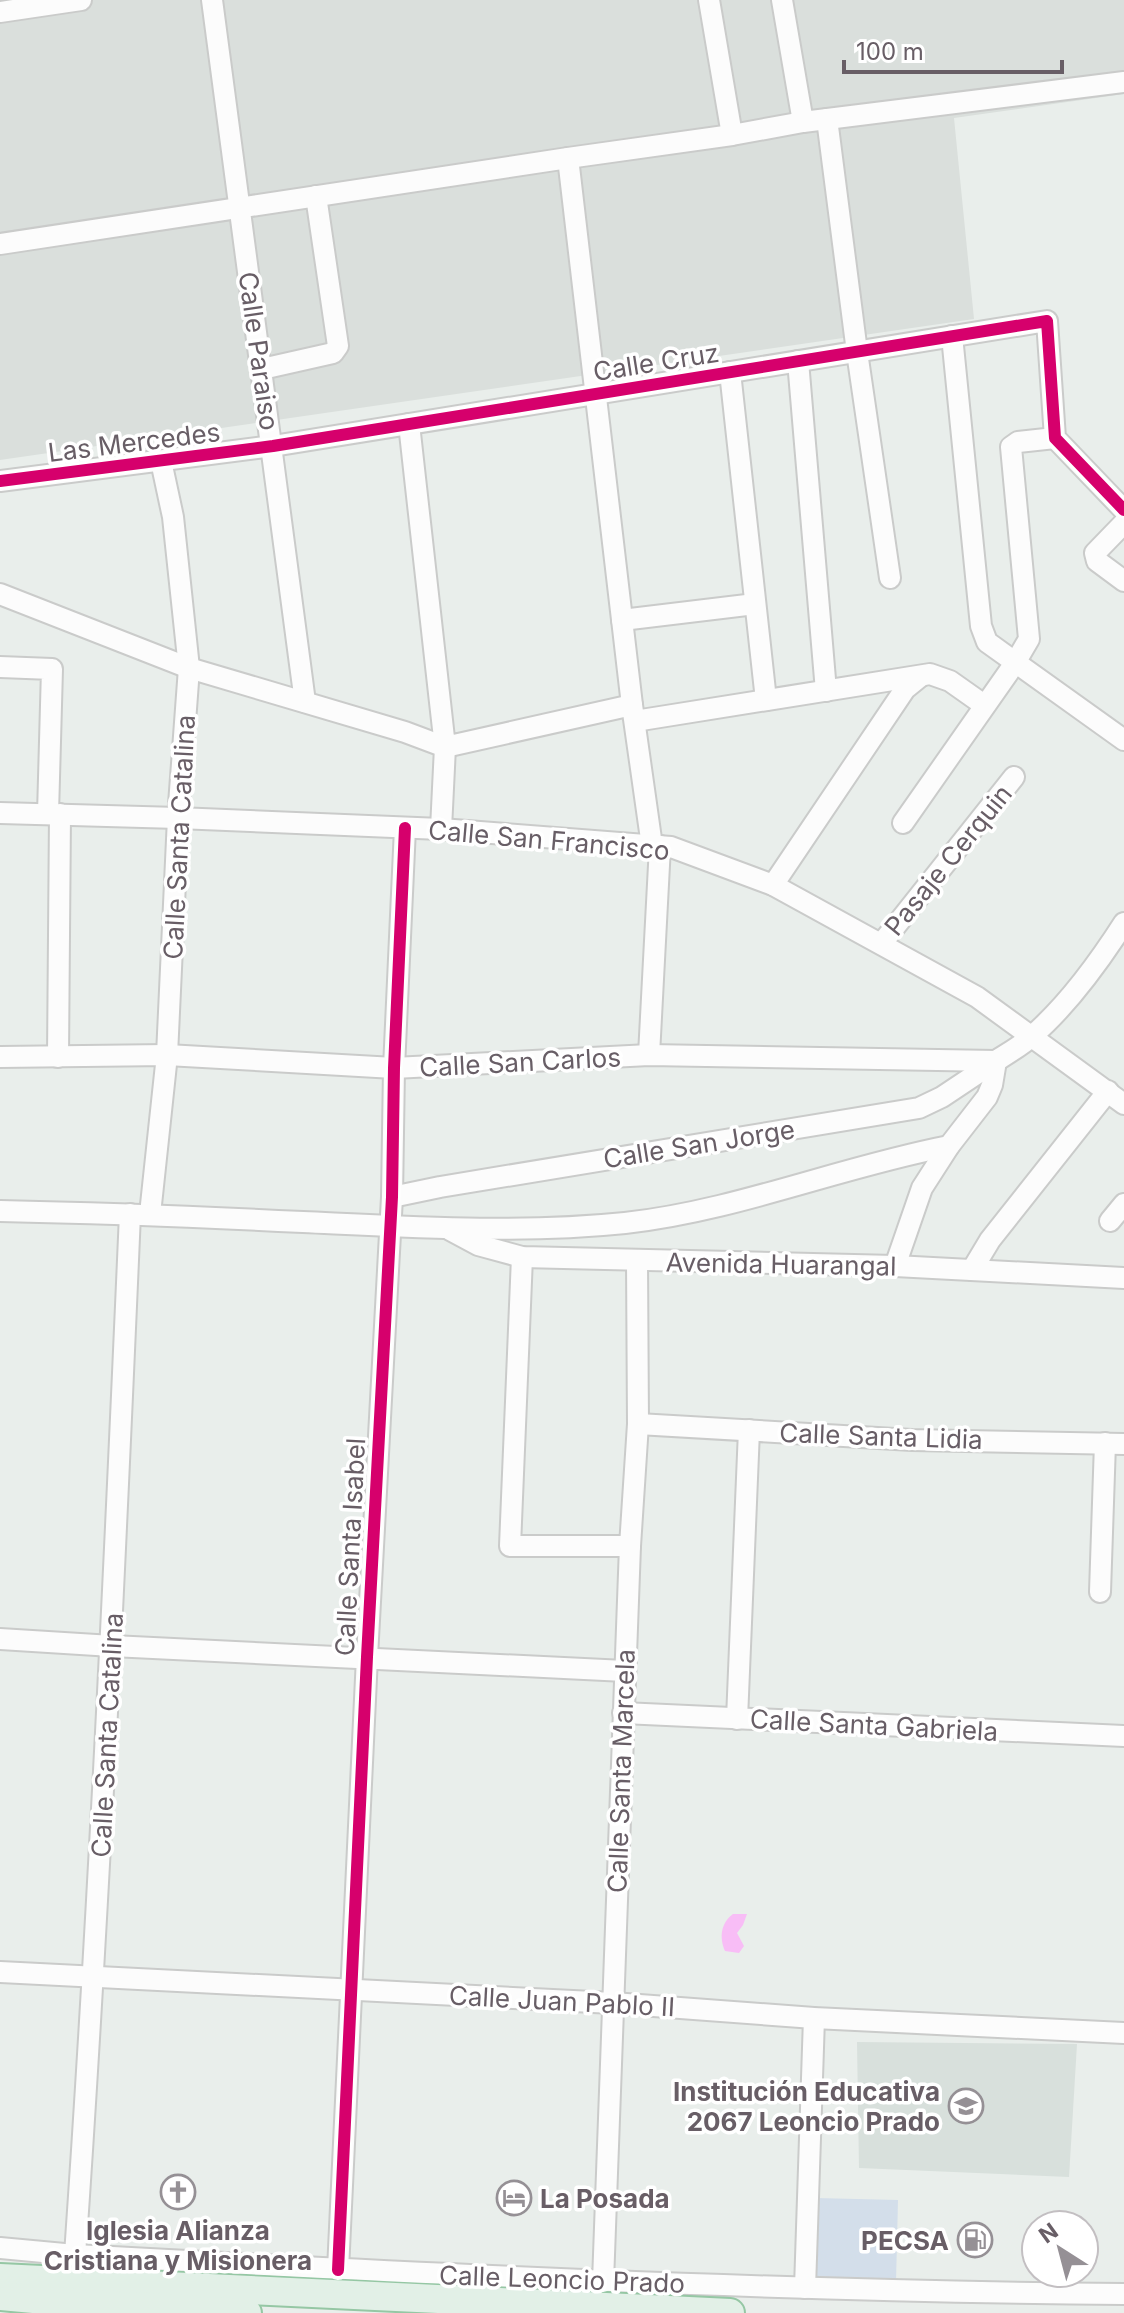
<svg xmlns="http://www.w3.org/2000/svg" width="1124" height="2313" viewBox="0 0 1124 2313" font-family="Inter,sans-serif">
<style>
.industrial{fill:#dadfdc}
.education{fill:#d8e0dc}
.green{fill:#d3deea}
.water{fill:#f8bdf6}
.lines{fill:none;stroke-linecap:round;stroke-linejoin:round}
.minor-casing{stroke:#cacbca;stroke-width:24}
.highway-casing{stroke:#95c7a4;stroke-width:32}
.minor{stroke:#fcfcfc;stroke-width:20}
.highway{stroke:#e2f0e7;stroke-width:28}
.cycleway-casing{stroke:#fff;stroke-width:17}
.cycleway{stroke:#d6006c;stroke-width:12}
.labels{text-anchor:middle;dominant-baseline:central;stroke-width:7;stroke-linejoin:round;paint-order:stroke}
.street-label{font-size:26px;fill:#685e66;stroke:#fff}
.poi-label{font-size:26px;font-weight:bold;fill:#685e66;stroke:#fff;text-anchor:end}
</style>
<rect width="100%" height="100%" fill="#e9eeeb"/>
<path class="industrial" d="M0,0H1124V94L954,118L974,319L0,460Z"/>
<path class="education" d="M857,2042L1077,2044L1069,2177L859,2168Z"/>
<path class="green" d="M816,2198L898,2200L896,2282L813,2276Z"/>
<path class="water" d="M733,1914H747L743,1925L737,1933L744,1946L739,1953L725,1951C719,1937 721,1923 733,1914Z"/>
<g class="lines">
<g class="minor-casing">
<g id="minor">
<path d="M212,0C241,234 276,468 305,702"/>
<path d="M709,0L732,135"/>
<path d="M782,0L803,122"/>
<path d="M0,12L81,0"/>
<path d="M827,119L857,352L890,578"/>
<path d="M568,158L632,705L652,846"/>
<path d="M0,244L568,158L732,135L803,122L1124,82"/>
<path d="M952,336L981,626L987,642L1124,740"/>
<path d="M798,361L826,691"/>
<path d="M262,369L333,353L338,346L316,196"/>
<path d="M730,372L766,700"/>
<path d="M409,424L445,747L632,705"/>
<path d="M0,481L273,446L1047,321L1055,438L1124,510"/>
<path d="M1124,523L1095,553L1097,561L1124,581"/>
<path d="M0,594L189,668L405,732L445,747L441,829"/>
<path d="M622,620L755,604"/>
<path d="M0,667L52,669L48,814"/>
<path d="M635,721L930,674L950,681L984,705"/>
<path d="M0,813L178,818L441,829L671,847L773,885L977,997L1124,1104"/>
<path d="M903,823L1015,663L1029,639L1011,447L1018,442L1055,438"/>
<path d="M773,885L905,689L921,676"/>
<path d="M882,943L1014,777"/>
<path d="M649,1055L660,846"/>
<path d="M0,1057L167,1055L394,1068L649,1055L996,1061C1008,1053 1021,1046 1032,1036C1068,1005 1099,962 1124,923"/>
<path d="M58,1057L60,814"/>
<path d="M392,1197L440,1187L919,1108L942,1097L996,1061"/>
<path d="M0,1211C101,1213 202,1217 303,1222C410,1227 518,1234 625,1223C735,1211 840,1167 949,1146"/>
<path d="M150,1214L167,1055L178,818L189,668L173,517L161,461"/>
<path d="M1110,1221L1124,1204"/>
<path d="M450,1230L478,1245L522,1257L895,1266L1124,1278"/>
<path d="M522,1257L510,1546H630"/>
<path d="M895,1266L922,1188L949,1146L987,1097L992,1085L996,1061"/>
<path d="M972,1270L990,1240L1108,1091"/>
<path d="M638,1424L912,1440L1124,1444"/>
<path d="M1100,1592L1105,1443"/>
<path d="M0,1639L112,1646L625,1671"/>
<path d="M623,1713L1124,1736"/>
<path d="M737,1719L749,1430"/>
<path d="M0,1972L613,2003L814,2018L1124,2033"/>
<path d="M0,2248L75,2255C425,2274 774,2291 1124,2294"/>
<path d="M75,2255C99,1908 115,1561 130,1214"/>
<path d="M338,2270L367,1657L392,1197L394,1068L405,828"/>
<path d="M603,2282L630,1546L638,1424L637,1260"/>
<path d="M805,2288L814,2018"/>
</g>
</g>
<g class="highway-casing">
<g id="highway">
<path d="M0,2278L730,2313"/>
<path d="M0,2296L66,2302L247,2313"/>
</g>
</g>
<use href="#minor" class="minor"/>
<use href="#highway" class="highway"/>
<g class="cycleway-casing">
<g id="cycleway">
<path d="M0,481L273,446L1047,321L1055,438L1124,510"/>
<path d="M338,2270L367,1657L392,1197L394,1068L405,828"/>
</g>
</g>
<use href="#cycleway" class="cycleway"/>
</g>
<defs>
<g id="school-ring" transform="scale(1.8)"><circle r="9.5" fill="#fff" stroke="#959095" stroke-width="1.5"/><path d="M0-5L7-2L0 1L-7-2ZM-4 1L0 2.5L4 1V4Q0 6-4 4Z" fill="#959095"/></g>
<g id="church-ring" transform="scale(1.8)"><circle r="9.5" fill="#fff" stroke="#959095" stroke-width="1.5"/><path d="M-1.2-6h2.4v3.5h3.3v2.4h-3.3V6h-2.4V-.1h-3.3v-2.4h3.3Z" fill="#959095"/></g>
<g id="hotel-ring" transform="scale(1.8)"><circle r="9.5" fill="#fff" stroke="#959095" stroke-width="1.5"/><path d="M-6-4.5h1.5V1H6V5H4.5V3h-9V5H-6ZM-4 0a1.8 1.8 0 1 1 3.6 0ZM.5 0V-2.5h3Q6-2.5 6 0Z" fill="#959095"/></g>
<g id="fuel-ring" transform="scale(1.8)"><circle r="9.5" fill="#fff" stroke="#959095" stroke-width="1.5"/><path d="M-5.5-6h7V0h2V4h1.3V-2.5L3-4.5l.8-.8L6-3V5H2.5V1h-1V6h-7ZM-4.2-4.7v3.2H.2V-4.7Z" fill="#959095"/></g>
</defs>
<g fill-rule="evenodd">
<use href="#school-ring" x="966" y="2106"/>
<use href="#church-ring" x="178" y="2192"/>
<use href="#hotel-ring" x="514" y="2198"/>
<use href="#fuel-ring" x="975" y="2240"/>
</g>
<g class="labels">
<g class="street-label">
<text transform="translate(259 351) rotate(82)">Calle Paraiso</text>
<text transform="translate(656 362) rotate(-9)">Calle Cruz</text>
<text transform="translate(134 442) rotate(-7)">Las Mercedes</text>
<text transform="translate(179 837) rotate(-87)">Calle Santa Catalina</text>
<text transform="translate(549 840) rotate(5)">Calle San Francisco</text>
<text transform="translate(948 860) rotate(-51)">Pasaje Cerquin</text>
<text transform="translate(520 1062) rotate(-3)">Calle San Carlos</text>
<text transform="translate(699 1144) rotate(-9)">Calle San Jorge</text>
<text transform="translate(781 1264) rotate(1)">Avenida Huarangal</text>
<text transform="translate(881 1436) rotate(2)">Calle Santa Lidia</text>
<text transform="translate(350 1547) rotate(-87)">Calle Santa Isabel</text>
<text transform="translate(874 1725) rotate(3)">Calle Santa Gabriela</text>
<text transform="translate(107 1735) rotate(-87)">Calle Santa Catalina</text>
<text transform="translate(621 1771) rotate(-88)">Calle Santa Marcela</text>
<text transform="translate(562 2001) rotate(3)">Calle Juan Pablo II</text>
<text transform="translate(562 2279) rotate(2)">Calle Leoncio Prado</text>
</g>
<g class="poi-label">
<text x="940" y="2091">Institución Educativa<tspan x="940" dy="30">2067 Leoncio Prado</tspan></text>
<text x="540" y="2198" text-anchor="start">La Posada</text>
<text x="178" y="2230" text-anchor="middle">Iglesia Alianza<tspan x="178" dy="30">Cristiana y Misionera</tspan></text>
<text x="949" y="2240">PECSA</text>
</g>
</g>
<g transform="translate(1060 2249) rotate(324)"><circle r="38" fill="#ffffff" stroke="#c3bfc2" stroke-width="2"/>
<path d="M0-6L14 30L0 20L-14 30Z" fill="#959095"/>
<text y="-12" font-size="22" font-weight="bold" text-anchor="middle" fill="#685e66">N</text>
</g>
<path d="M844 60v12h218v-12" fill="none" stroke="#685e66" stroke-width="4"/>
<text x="856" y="60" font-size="24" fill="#685e66" stroke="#ffffff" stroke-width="6" paint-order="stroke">100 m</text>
</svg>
